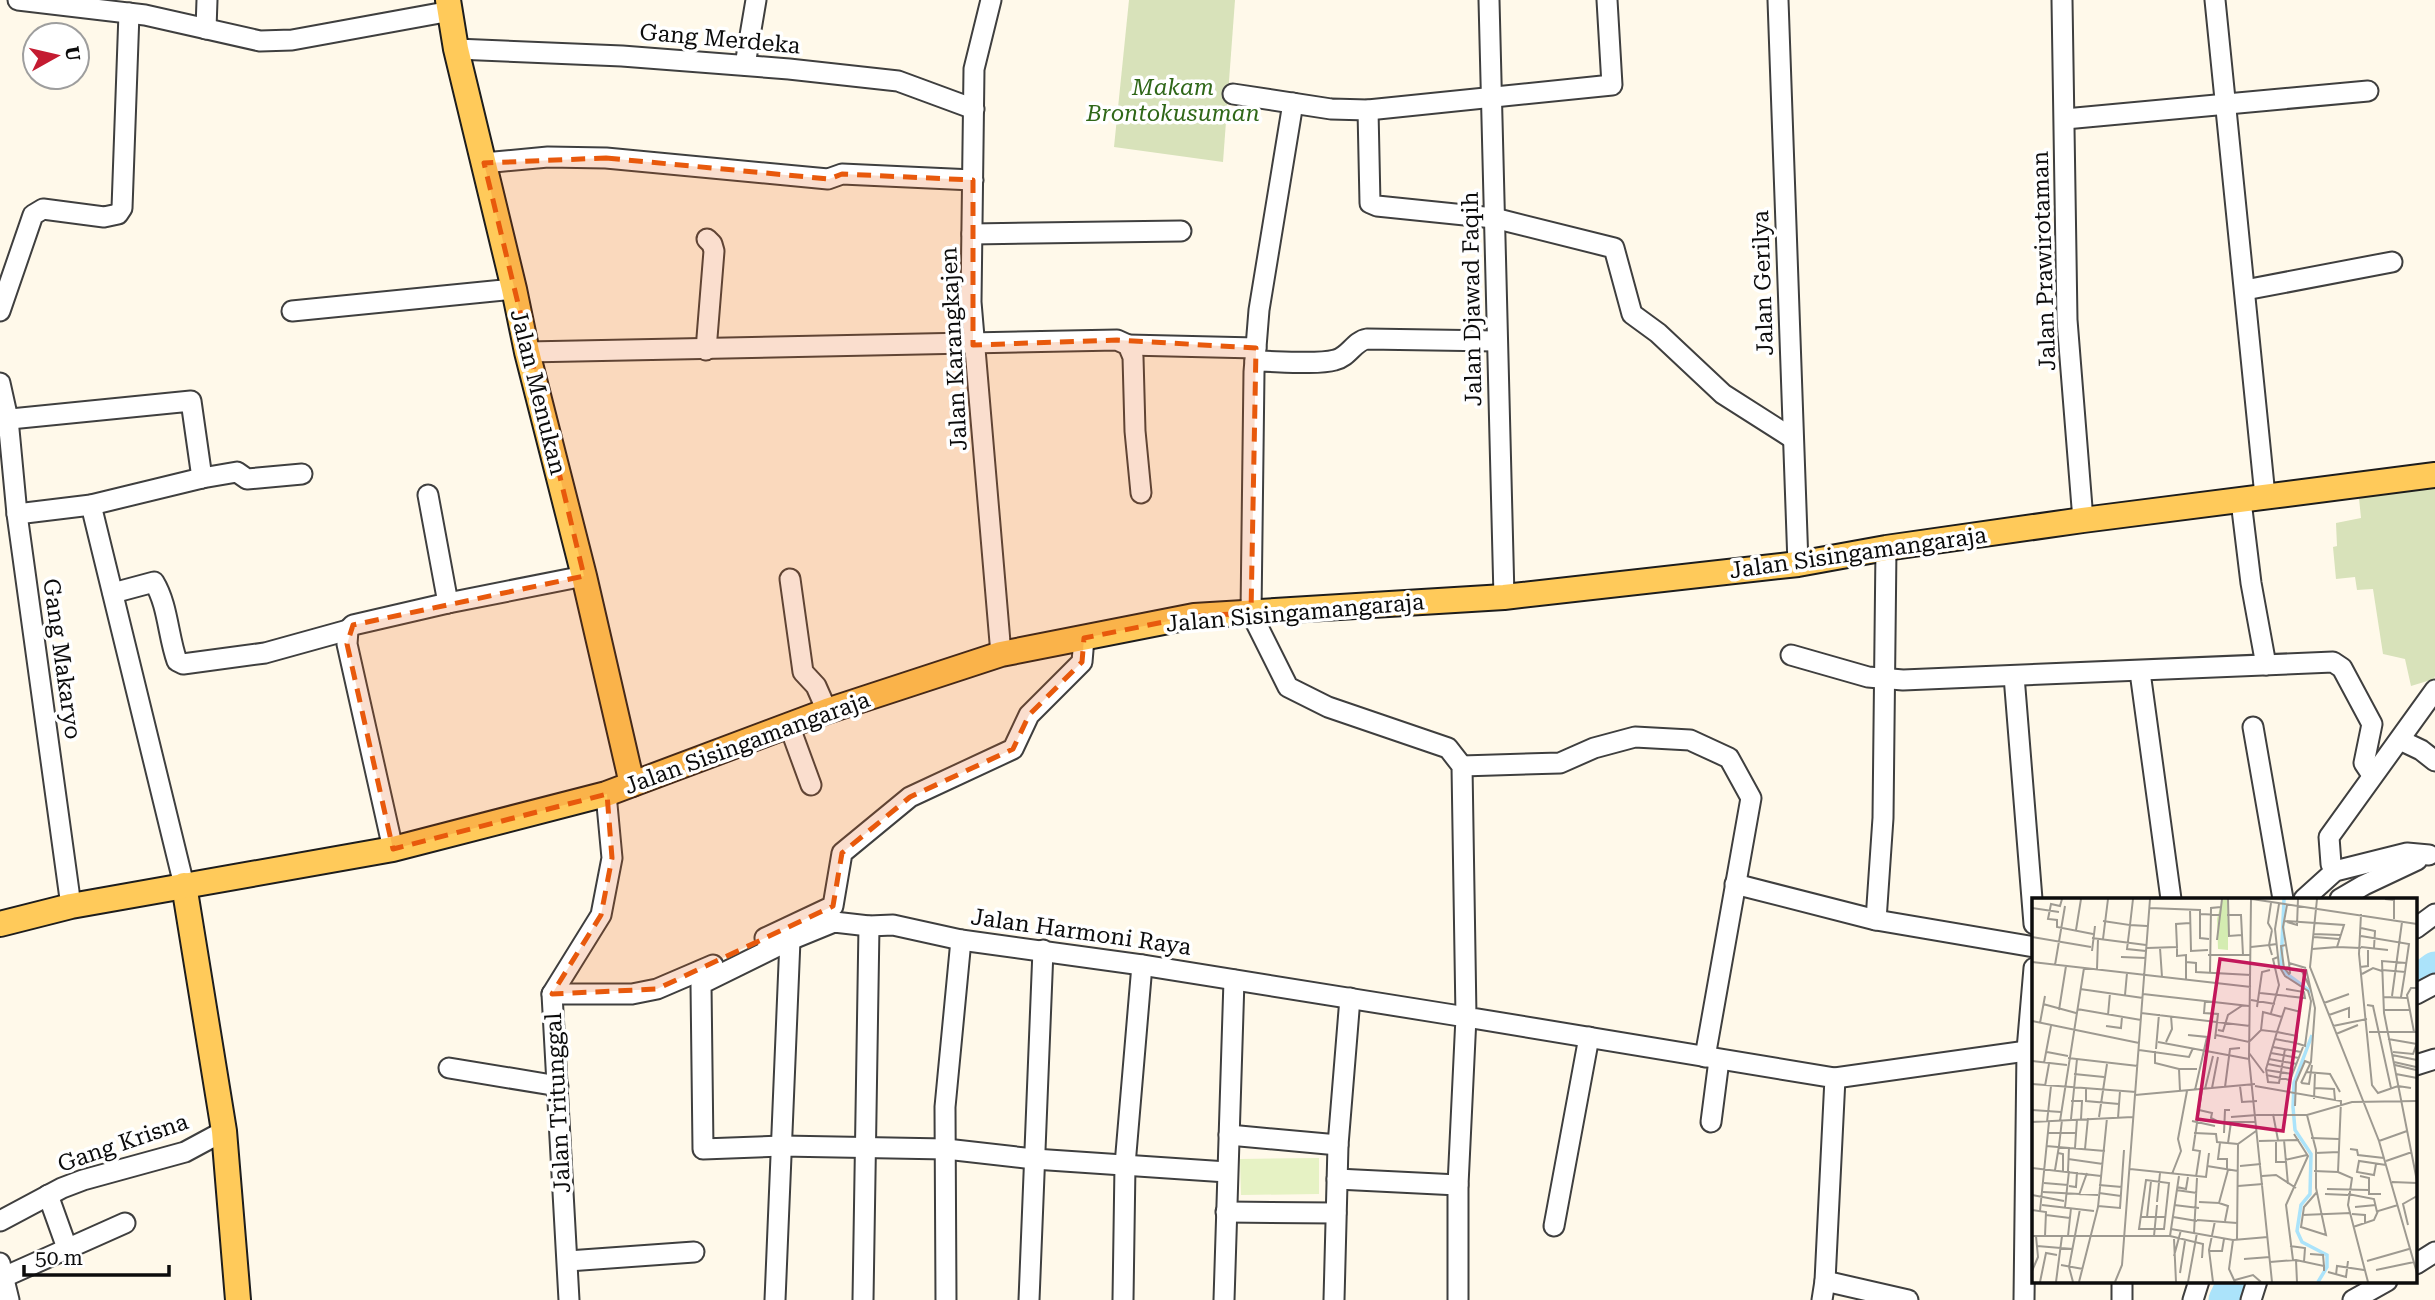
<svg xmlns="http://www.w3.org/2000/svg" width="2435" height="1300" viewBox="0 0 2435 1300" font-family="'Roboto Serif',serif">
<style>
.cemetery{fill:#d8e2ba}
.pitch{fill:#e6f2c4}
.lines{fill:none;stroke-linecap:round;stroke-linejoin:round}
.river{stroke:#abe3fa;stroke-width:35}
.minor-casing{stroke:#3f3f3f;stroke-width:23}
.major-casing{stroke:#1d1d1d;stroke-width:28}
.minor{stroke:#fff;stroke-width:19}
.major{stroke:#ffca5a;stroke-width:24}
.marked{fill:#e8590c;fill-opacity:0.2;stroke:#e8590c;stroke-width:5;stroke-dasharray:14 9;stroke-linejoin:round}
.labels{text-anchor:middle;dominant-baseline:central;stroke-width:7;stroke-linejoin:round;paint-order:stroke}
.street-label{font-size:23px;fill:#0c0c0c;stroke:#fff}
.park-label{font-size:23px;font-style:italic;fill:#2f6718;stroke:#fff}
.inset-river{fill:none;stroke:#abe3fa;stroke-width:3.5}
.inset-road{fill:none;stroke:#9e9a91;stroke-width:2}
.view{fill:#c2185b;fill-opacity:0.15;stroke:#c2185b;stroke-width:3.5}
.inset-edge{fill:none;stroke:#0c0c0c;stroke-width:3.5}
</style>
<rect width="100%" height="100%" fill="#fff9ea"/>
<g class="cemetery">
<path d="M1129,0H1235L1223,162L1114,147Z"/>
<path d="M2435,481V676L2434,679L2411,686L2405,659L2383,654L2373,589L2357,590L2355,577L2336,579L2333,547L2337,546L2336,523L2361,518L2358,488Z"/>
</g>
<path class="pitch" d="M1319,1158V1194L1241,1195L1240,1159Z"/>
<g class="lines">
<g class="river">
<path d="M2416,983L2435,969"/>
<path d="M2226,1300L2235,1281"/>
</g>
<g class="minor-casing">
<g id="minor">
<path d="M18,0L145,15L260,41L292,40L451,11"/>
<path d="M991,0L974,69L971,302L1001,654"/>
<path d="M1489,0L1504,597"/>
<path d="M1778,0L1798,564"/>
<path d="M2062,0L2067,320L2083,520"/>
<path d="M2215,0L2265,496"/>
<path d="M206,29L207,0"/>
<path d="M456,49L622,56L789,69L898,81L974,109"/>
<path d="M745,65L756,0"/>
<path d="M1233,94L1331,109L1368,110L1612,85L1607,0"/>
<path d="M1293,103L1259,310L1254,372L1251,613L1288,687L1328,707L1448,748L1462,766L1466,1017L1835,1078L1825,1281L1822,1300"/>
<path d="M1368,110L1370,203L1377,206L1494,218L1614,248L1632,314L1658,333L1723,394L1792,438"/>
<path d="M2065,119L2368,91"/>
<path d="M484,163L548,157L606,158L828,179L842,174L973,180"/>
<path d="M972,234L1181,231"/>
<path d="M2245,290L2392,262"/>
<path d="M0,311L33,215L43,209L104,217L118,214L122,208L129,13"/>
<path d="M292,311L514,289"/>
<path d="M1128,345L1256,348"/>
<path d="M706,350L714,251L712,244L707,239"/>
<path d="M527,352L1117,340L1128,345L1133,357L1135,431L1141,493"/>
<path d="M1255,361C1275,361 1317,365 1335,360C1349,357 1354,341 1367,339L1497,341"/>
<path d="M0,383L8,419L17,514L71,906"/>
<path d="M0,420L191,401L202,478"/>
<path d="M428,495L448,603"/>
<path d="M2241,501L2251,583L2266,665"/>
<path d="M91,505L184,885"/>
<path d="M17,514L91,505L202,478L237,472L247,479L302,474"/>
<path d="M790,579L803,672L816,686L827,711"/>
<path d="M113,593L154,582C168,605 168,636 177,661L183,664L265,653L348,630"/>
<path d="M1791,655L1868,677L1903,680L2333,662L2342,668L2372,724L2364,763L2372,775"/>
<path d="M2140,672L2171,899"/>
<path d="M2014,676L2034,924"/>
<path d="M789,725L811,785"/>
<path d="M2253,727L2283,899"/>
<path d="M2400,740L2421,750L2435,761"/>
<path d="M1462,766L1560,763L1594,748L1635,737L1690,740L1729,758L1751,798L1705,1057"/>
<path d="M393,849L347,644L348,630L353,625L448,603L584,576"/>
<path d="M2335,871L2331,864L2329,837L2435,690"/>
<path d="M1735,884L1876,920L2034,947"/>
<path d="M2304,899L2335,871L2407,853L2429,855"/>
<path d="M2340,899L2364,885L2417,860"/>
<path d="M1876,920L1883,818L1886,548"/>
<path d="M2416,928L2435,914"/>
<path d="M765,938L833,906L842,853L910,797L1013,749L1029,715L1082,662L1084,638"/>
<path d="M552,994H632L657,989L713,965"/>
<path d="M2416,994L2435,984"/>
<path d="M2416,1065L2435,1059"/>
<path d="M449,1068L558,1086"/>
<path d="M1835,1078L2034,1050"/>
<path d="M1711,1122L1719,1060"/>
<path d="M1229,1135L1338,1145"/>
<path d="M1227,1172L1034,1159L946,1149L782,1146L703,1149L701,984L790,940L834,922L869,926L893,925L961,940L1142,965L1466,1017L1458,1185V1300"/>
<path d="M1337,1179L1458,1185"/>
<path d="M48,1195L67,1248"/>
<path d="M1226,1212L1336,1213"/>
<path d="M0,1221L62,1188L83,1180L185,1152L224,1131"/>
<path d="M1554,1226L1589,1037"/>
<path d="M568,1261L694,1252"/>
<path d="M0,1263L9,1300"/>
<path d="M2416,1264L2435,1252"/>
<path d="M4,1277L125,1223"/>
<path d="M1825,1281L1908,1300"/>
<path d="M569,1300L552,994L601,915L612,858L606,794"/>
<path d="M775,1300L790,940"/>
<path d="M863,1300L869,926"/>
<path d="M946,1300L945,1107L961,940"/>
<path d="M1029,1300L1043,950"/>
<path d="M1123,1300L1125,1165L1142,965"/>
<path d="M1224,1300L1234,980"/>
<path d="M1334,1300L1338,1145L1350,998"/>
<path d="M2024,1300L2027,1050L2034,968"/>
<path d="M2122,1300V1281"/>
<path d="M2193,1300L2199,1281"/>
<path d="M2251,1300L2257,1281"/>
<path d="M2353,1300L2387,1281"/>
</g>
</g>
<g class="major-casing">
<g id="major">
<path d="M448,0L456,49L514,289L527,352L584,576L632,784"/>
<path d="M184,885L224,1131L238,1300"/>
<path d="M0,924L71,906L393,849L606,794L827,711L1001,654L1194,616L1504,597L1798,564L1886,548L2083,520L2435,475"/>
</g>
</g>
<use href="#minor" class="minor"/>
<use href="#major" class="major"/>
</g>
<path class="marked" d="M606,158L829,179L842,174L973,180V345L1117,340L1256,348L1251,613L1194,616L1084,638L1082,662L1029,715L1013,749L910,797L842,853L833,906L657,989L552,994L601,915L612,858L607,794L393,849L347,644L353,625L584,576L484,163Z"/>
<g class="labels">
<g class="street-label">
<text transform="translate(720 39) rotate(5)">Gang Merdeka</text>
<text transform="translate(2044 261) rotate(-92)">Jalan Prawirotaman</text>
<text transform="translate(1763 283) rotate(-92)">Jalan Gerilya</text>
<text transform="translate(1472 299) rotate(-91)">Jalan Djawad Faqih</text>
<text transform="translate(954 349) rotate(-93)">Jalan Karangkajen</text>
<text transform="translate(538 392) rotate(76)">Jalan Menukan</text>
<text transform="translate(1858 553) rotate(-8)">Jalan Sisingamangaraja</text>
<text transform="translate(1295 613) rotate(-5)">Jalan Sisingamangaraja</text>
<text transform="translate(62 659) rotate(82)">Gang Makaryo</text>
<text transform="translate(747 743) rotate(-20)">Jalan Sisingamangaraja</text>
<text transform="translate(1081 932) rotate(8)">Jalan Harmoni Raya</text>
<text transform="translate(558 1103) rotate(-93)">Jalan Tritunggal</text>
<text transform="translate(123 1143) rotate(-19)">Gang Krisna</text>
</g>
<g class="park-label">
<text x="1173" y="87">Makam<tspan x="1173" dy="26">Brontokusuman</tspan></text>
</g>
</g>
<g transform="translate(2032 898)">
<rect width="385" height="385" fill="#fff9ea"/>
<path d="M196,1V52L186,51L185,21L190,2Z" fill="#d4ecb1"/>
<path class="inset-river" d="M252,1L249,67L255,76L279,94M280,137L262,185L261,209L263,232L279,256L278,296L269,307L265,333L270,344L295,357V369L286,384"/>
<path class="inset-road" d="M30,1L28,8L19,6L16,21L25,22V29L61,36M101,1L98,27L115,28M196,1L197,38L210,37M219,1L217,161L240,384M220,1L385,26M285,1L278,69L347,243L385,375M353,1L362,2V21M239,5L236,25L240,32M247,6L243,31L247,68L253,78L276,93L279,103L273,148L264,145M255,7L251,29L257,65L274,70M0,10L27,14M117,10L168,12V40L177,41M158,11L159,53L176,52M168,16L189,17M329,16L327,56L340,187L346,195L366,188L379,190M195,17H209L211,57M71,23L98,27L95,51L114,53M253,23L312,27L305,49L280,51M255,24L265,27L266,1M329,30L343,33L342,50M44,32L49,1M240,32L237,47L245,46M282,36L308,37M329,38L377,46L373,74L350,72M0,39L59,49M282,39L307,41M60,40L114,47M71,41L76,1M185,42L190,1M145,49V58L154,57V82M219,49L237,47L240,57M305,49L329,50M329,49L356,52M115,50L145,49L144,26L158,25M128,50L130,79M60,53L63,28M176,57H219M89,59L114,60M0,64L219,89M154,64L164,65V74L219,77M257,65L258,75L257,76L252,70L257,69M374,65L350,63L352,115L385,283M23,67L33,8M328,69L336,68V52M252,70L249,48L254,47M65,71L66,41M269,71L279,92M178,75L179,10L189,9M330,76L341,70L350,73M48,91L111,100M228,95L273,100L272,94L254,91M111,96L217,108M93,97L95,75M360,98L370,24M352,99L375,100M369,99L373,74M219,102L243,106M173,103L172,115L186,116L183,141M292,105L317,96M11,106L44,115M335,107L341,108L359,190M225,109L230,74L238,72M45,111L109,122M27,112L34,68M352,112H377M109,115L218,128M239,115L247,87L241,61L246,59M76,117L78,95M297,117L317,110V120M0,123L107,145M8,125L13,98M74,128L89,130L90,119M301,128L335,121M186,132L191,133L196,117L211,107M229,132L231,114L250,119M337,134H385M382,134L375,97L379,90H385M304,136L326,127M156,137L175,139L163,192M184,137L217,144L229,132L245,134L253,110L269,114M243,141L264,145L265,138L245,134L234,171L236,184L247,185L253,151M356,141L385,146M126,144L217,161M134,144L140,131L139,118M241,149L269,154M124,151L127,116M107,152L157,159L161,150M123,153V165L147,171M15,154L36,158M361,154L381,156L385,145M217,155L232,175M239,155L267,160M360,157L385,162M36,160L106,168M237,161L265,166M0,163L35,167M362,164L384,169M12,165L19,128M236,166L261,171M363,167L384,172M234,172L260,176M274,174L298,176L308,194M42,176L72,179M364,176L385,180M234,177L258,182L271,149M269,185L279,164L283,110L274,71M269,185L277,186L280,167M0,186L104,194M13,188L17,166M208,188L210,204L225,203M223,188L309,203L306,274L320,280L316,307L336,384M193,189L198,151L208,150M54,190V203L87,206M180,190L186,159M283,190L302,191L303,202M173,191L181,158M148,193L147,171H165M103,197L223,186M282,201L283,175M39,203H50L49,221M263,208L264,184L273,163L278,165M0,212L29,214M167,212L180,215L179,220L187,224H223M241,216L246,242M225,217H275L320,204L385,203M275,217L284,252V290L294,337L269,329L272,309L285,294M67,219L75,166M199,219L225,217M86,220L88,193M39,221L45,161M28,223L52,70M160,223L183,228M0,224L101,219M15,224L19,188M16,235H44M162,235L184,236L185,244L206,246M192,235L193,212H198M279,240L307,241M244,242V264H253M252,242L256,286M227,243L267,242M347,243L375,233M188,245L186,261H195V272M196,245L199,224M14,248L73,253M27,248L30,222M43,250L45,221M53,251L56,220M318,251L325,252L326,257L352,260M26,255L31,256V273M283,255L307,254M36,261L71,266M253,262L275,257M354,263L380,254M344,266L342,277L325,274L327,263L354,267M175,268L206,273M208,268L229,266M0,270L69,278M98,271L174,279L177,255M23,272L27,248M36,273L37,249M282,273L306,274M140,276L149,253L146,241L155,193M230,278L244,277L264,290M328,278L337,280V296H349M164,279L168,253L161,252L170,191M114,282L137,285L132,331H107ZM360,284L385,285M12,285L36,287M67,287L90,289M37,288L44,289L45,274M206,288L231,286M145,289L154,291L156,279M295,291L337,292M144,292L165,295M11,294L66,297M67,295L89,298M293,296L316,297M316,296L342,301L345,314M0,297L32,303M47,297L55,275M125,304L128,275M167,304L187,305L196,272M187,305L196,308L193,323M10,307L62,313M142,307L167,310M66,308L88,310L92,252M33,309L37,273M323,309L344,307M0,312L14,314L13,338M8,313L17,224M320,316L333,317V325M14,317L38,320M270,317L319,315M108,319H134M115,319L119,283M141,319L165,323M165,322L205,325M376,327L371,306L385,298M321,329L342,322L346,313L366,307M139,331L201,342L236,339M162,335L165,280M0,338H138M36,338L39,310M122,338L125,307M138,338L147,278M138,338L171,346L170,360M142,341L144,384M201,342L197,371L203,384M205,342L206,246L224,233M5,348L41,351M258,348L273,350L272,364M178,353H190L192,341M278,356L291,357L292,368M142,358L149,332M212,361L238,359M261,362L254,307L276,258L262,236M264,362L265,384M335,363L377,351M238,364L264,362L292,368V373M29,367L51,371M344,372L382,364M0,373L6,359L4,338M296,374L314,379L316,363M148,375L153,343M304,377L305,368L332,372M203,382L221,377L229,384M8,384L14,355L25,357M24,384L30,338M41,384L37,369L48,311M47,384L66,309L75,220M83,384L90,367L118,1M156,384L165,335M181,384L177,352L183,323"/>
<path class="view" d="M188,61L273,73L251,233L165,221Z"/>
<rect width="385" height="385" class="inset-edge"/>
</g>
<g transform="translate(56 56) rotate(82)"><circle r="33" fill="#ffffff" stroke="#9e9e9e" stroke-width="2"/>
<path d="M0-5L12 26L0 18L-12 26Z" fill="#c41b31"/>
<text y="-10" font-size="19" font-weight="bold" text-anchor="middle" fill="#0c0c0c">U</text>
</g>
<path d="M24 1265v10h145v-10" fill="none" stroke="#0c0c0c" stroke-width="3.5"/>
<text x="35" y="1265" font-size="21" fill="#0c0c0c" stroke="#ffffff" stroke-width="5" paint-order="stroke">50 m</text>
</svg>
